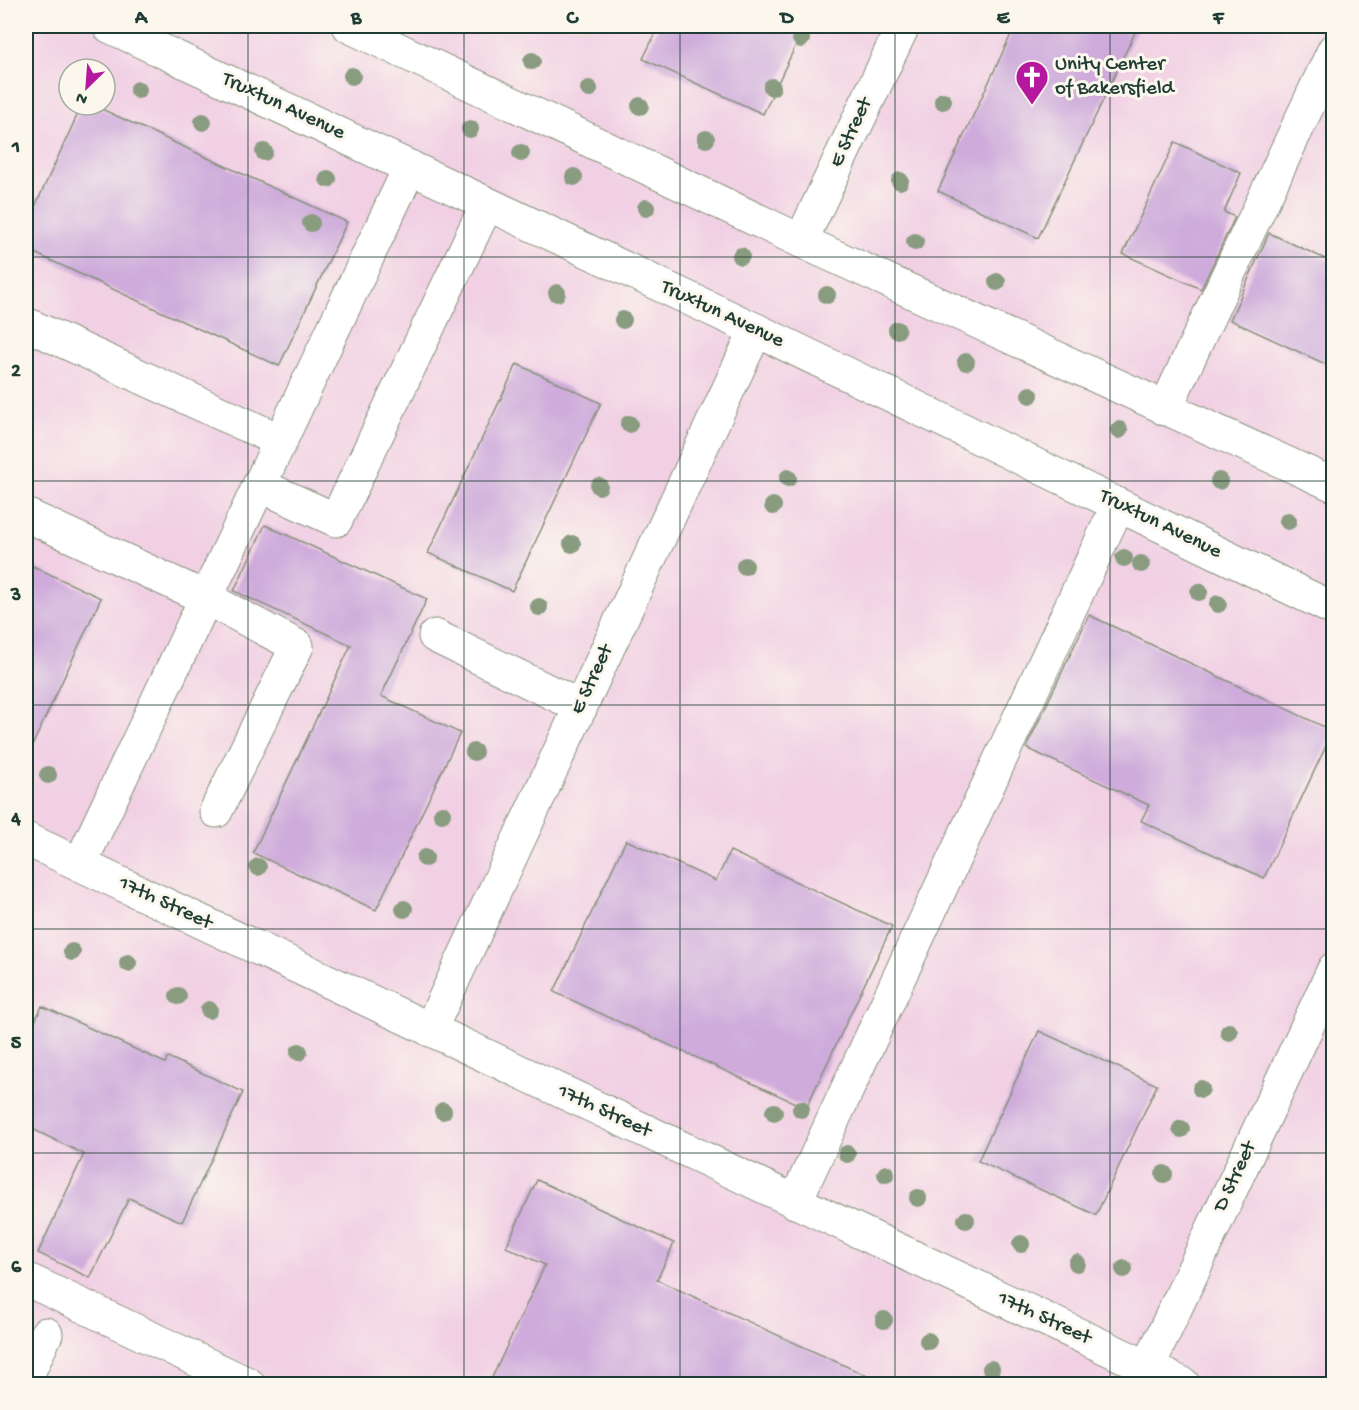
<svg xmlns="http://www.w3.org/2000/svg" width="1359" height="1410" viewBox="0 0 1359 1410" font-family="'Gochi Hand',sans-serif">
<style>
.built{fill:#f1d0e4;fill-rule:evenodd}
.building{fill:#ceabdb}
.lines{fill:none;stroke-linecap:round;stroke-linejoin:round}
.minor-casing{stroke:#86907a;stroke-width:35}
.major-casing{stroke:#86907a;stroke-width:35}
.minor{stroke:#fff;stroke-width:33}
.major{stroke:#fff;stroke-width:33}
.tree{fill:#899c80}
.grid{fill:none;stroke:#1f3d34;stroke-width:1.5;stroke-opacity:0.55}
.labels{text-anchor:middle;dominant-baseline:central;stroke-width:6;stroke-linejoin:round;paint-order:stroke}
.poi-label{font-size:21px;fill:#1f3d34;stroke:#fbf7ec;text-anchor:start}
.street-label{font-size:21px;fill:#1f3d34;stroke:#fbf7ec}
.neatline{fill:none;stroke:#1f3d34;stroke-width:2}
.grid-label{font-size:20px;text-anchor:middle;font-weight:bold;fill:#1f3d34}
</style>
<rect width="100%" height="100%" fill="#fbf7ec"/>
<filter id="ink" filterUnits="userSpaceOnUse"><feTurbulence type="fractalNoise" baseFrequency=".0167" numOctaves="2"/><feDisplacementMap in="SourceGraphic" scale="12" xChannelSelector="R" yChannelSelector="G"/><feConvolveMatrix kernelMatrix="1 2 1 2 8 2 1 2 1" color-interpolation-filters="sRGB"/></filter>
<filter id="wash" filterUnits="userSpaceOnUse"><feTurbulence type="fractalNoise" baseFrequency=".008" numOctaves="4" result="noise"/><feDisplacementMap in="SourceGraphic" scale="24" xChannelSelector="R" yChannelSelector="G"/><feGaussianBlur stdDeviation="1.35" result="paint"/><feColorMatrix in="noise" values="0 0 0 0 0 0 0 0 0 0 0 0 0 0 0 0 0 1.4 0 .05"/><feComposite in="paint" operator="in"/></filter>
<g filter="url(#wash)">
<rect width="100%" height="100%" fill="#ece2c1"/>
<path class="built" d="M26,26H1333V1384H26ZM69,69H105V105H69Z"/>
<g id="blocks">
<g class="building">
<path d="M659,26H805L763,114L643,59Z"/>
<path d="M1015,26H1138L1038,238L938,191Z"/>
<path d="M82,105H93L347,222L279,366L26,249V226Z"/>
<path d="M1175,142L1241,173L1224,212L1235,217L1201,289L1123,254Z"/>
<path d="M1269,233L1334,263V368L1230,320Z"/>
<path d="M517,364L601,403L512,591L428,553Z"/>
<path d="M265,525L427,599L381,696L460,733L376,910L253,853L351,645L234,591Z"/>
<path d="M26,563L101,598L26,759Z"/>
<path d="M1089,615L1333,731L1264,878L1141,821L1149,805L1026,748Z"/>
<path d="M626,840L716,881L730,851L892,926L806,1108L554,992Z"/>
<path d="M42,1006L165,1063L168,1057L243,1092L182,1222L129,1198L90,1278L38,1253L84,1154L26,1126V1041Z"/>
<path d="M1039,1031L1157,1085L1096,1215L978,1161Z"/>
<path d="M537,1180L674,1243L657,1280L885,1384H489L545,1265L506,1247Z"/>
</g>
</g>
</g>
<g filter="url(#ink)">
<use href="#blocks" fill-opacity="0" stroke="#86907a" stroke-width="1.5"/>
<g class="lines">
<g class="minor-casing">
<g id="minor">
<path d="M801,241L903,26"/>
<path d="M26,324L281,441"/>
<path d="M1165,409L1334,50"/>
<path d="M259,485L336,520L487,204"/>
<path d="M26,515L206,598L297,646L216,811"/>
<path d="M435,636L581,707"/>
<path d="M26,839L1183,1384"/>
<path d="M80,864L410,167"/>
<path d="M430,1030L756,330"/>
<path d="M795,1202L1118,505"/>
<path d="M26,1279L248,1384"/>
<path d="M26,1378L46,1334"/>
<path d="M1140,1384L1334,969"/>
</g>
</g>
<g class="major-casing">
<g id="major">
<path d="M109,26L756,330L1334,609"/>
<path d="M349,26L801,241L1334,485"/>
</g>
</g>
<use href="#minor" class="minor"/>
<use href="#major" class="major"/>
</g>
<g class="tree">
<circle cx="801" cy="39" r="9"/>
<circle cx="532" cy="61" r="9"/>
<circle cx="352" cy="76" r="9"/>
<circle cx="772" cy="87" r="9"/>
<circle cx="589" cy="89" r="9"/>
<circle cx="138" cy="90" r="9"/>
<circle cx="943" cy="101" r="9"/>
<circle cx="640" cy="106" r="9"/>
<circle cx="203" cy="122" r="9"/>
<circle cx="470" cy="129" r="9"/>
<circle cx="706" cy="139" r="9"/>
<circle cx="264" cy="152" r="9"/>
<circle cx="521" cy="153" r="9"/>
<circle cx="574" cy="177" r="9"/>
<circle cx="328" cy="179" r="9"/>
<circle cx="900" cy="181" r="9"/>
<circle cx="646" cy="208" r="9"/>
<circle cx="311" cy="223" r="9"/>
<circle cx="915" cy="242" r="9"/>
<circle cx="741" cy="256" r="9"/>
<circle cx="997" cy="282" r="9"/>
<circle cx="557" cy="293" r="9"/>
<circle cx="827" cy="295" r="9"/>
<circle cx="623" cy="320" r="9"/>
<circle cx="897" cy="330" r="9"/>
<circle cx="966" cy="362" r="9"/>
<circle cx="1030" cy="395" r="9"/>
<circle cx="629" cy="424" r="9"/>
<circle cx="1119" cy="430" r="9"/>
<circle cx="788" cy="478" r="9"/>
<circle cx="1219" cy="481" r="9"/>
<circle cx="599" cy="486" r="9"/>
<circle cx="773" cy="506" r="9"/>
<circle cx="1288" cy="521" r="9"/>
<circle cx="572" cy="544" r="9"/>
<circle cx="1124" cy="558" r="9"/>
<circle cx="1141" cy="564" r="9"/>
<circle cx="745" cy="566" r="9"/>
<circle cx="1199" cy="592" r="9"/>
<circle cx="1218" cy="604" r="9"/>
<circle cx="539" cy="607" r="9"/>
<circle cx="474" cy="752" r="9"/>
<circle cx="48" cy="775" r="9"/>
<circle cx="442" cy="814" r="9"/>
<circle cx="425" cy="858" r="9"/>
<circle cx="258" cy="867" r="9"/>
<circle cx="404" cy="909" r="9"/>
<circle cx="72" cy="952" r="9"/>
<circle cx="128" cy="963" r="9"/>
<circle cx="178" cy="996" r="9"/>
<circle cx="209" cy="1010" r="9"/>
<circle cx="1229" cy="1032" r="9"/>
<circle cx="299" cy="1052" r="9"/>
<circle cx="1201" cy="1089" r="9"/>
<circle cx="801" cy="1109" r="9"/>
<circle cx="443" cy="1111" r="9"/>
<circle cx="774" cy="1112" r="9"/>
<circle cx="1181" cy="1129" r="9"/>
<circle cx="847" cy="1154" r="9"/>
<circle cx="886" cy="1174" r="9"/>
<circle cx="1164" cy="1174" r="9"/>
<circle cx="918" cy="1198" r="9"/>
<circle cx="966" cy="1220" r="9"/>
<circle cx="1021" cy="1244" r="9"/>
<circle cx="1077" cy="1263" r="9"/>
<circle cx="1124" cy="1269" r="9"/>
<circle cx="884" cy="1320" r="9"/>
<circle cx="928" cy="1341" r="9"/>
<circle cx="991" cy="1369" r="9"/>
</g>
</g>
<path class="grid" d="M248,26V1384M464,26V1384M680,26V1384M895,26V1384M1110,26V1384M26,257H1334M26,481H1334M26,705H1334M26,929H1334M26,1153H1334"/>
<defs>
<g id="church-pin" transform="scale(1.725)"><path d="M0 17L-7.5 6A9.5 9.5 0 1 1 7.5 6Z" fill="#b5179e" stroke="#fbf7ec"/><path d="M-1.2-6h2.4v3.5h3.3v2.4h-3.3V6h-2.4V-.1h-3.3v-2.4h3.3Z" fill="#fff"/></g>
</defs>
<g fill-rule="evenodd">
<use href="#church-pin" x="1032" y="77"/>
</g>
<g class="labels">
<g class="poi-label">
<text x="1055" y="65">Unity Center<tspan x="1055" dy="24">of Bakersfield</tspan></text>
</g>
<g class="street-label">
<text transform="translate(283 107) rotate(25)">Truxtun Avenue</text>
<text transform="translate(852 133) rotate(-65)">E Street</text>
<text transform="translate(722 315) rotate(25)">Truxtun Avenue</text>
<text transform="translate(1160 525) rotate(26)">Truxtun Avenue</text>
<text transform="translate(593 680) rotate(-65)">E Street</text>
<text transform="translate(165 904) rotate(25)">17th Street</text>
<text transform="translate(604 1112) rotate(25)">17th Street</text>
<text transform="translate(1236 1177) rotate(-65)">D Street</text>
<text transform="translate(1044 1319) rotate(25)">17th Street</text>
</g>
</g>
<rect width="1359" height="1410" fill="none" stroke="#fbf7ec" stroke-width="66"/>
<g transform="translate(87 87) rotate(205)"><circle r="28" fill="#fbf7ec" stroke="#a3ada2" stroke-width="1.5"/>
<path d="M0-4.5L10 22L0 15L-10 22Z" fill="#b5179e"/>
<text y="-9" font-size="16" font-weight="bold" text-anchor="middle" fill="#1f3d34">N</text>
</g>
<rect x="33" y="33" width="1293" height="1344" class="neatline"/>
<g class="grid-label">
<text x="141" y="23">A</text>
<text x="356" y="23">B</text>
<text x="572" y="23">C</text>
<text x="787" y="23">D</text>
<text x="1003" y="23">E</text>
<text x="1218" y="23">F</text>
<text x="16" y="152">1</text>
<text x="16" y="376">2</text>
<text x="16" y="600">3</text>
<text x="16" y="824">4</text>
<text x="16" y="1048">5</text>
<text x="16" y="1272">6</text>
</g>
</svg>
